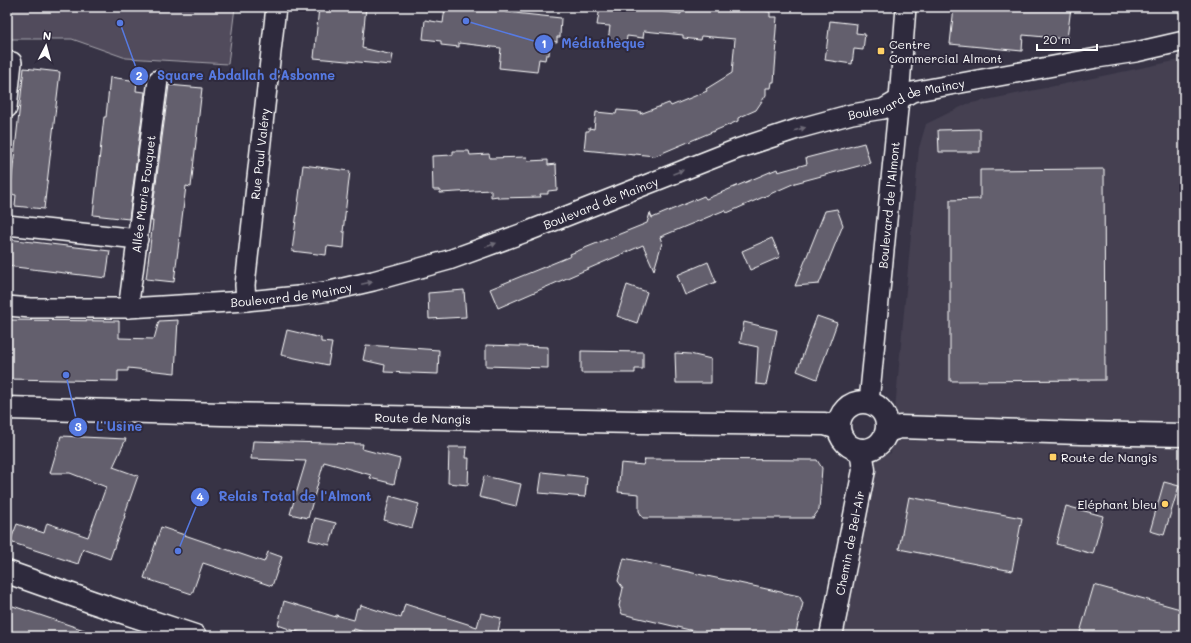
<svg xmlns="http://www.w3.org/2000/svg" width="1191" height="643" viewBox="0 0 1191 643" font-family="Mali,sans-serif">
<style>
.built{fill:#444051}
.green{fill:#514c5c;stroke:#a8a6ae}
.building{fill:#635f6d;stroke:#fff}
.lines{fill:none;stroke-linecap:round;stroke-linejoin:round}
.minor-casing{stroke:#fff;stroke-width:22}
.tertiary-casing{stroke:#fff;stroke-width:25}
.secondary-casing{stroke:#fff;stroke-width:25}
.minor{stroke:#2f2a3d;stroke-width:19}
.tertiary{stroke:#2f2a3d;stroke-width:22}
.secondary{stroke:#2f2a3d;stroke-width:22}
.oneway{fill:#6d6a77}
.poi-dot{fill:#ffd166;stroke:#2f2a3d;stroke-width:1.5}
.labels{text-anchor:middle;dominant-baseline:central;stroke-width:4;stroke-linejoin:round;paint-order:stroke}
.poi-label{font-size:12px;fill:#fff;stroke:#2f2a3d;text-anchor:start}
.street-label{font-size:12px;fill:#fff;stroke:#2f2a3d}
.leader{fill:none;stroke:#567ae2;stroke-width:1.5}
.callout-dot{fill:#567ae2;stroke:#2f2a3d;stroke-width:1.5}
.mark-label{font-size:12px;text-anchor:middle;font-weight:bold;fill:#fff}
.callout-label{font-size:13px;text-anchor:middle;font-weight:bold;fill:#567ae2;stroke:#2f2a3d;stroke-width:4;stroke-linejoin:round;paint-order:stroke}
</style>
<rect width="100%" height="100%" fill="#373345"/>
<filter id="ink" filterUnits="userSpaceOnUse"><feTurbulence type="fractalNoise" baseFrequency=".025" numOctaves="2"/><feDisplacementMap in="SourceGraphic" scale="8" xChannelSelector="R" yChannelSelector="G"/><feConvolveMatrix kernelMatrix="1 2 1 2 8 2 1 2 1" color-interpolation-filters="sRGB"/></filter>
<g filter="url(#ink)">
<path class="built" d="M1184,59V636H837L873,458L891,453L919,148L926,124L967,104Z"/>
<path class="green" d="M7,7H235L228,64L126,58L72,39H7Z"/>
<g class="building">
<path d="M319,7H366L362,48L393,55L391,65L314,58Z"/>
<path d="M445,7H505V12L561,18L560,37H557V42L550,41L549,55H546L545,60L539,59L537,72L499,68L501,48L459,43V47L441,45V41L423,39L425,20L443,23Z"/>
<path d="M600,7H628L681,14V7H766V11L770,12V17H777L775,42H777L774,82H772L771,88H766V95L756,110L738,118V121L655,156L635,154V155L584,150L586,131H589V128L594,129L596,112L616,114L617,110L641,112L640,114L669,103L671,106L707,91L706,89L732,73L735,39L701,36L700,40L683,38V35L644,31L643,38L627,36L626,44L608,41L610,26L597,25Z"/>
<path d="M954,7H1071L1067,39L1023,35L1022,51L950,44Z"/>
<path d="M830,21L857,24L856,33L865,34L863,50L854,49L852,64L825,60Z"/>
<path d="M24,68L60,72L44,209L15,206L16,195L10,194Z"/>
<path d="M110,77L137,81L136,91L145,92L129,219L93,215L104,117H106Z"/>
<path d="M169,85L202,88L191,187L186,186L174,282L146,279L153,221H151Z"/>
<path d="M980,129V152H939L938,130Z"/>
<path d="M864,143L870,163L795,183L727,213L725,210L660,237L662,243L654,270L643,245L498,308L490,289L571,256L570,254L647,223L650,213L652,218L704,196L706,199L777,169L778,172L807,164L806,158Z"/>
<path d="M453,151H469L470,155L489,154L490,158L527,157L528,161L548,160V165L556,164L557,190L548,191V194H540L541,197L498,198V196L491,197V190L440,193V190H433L432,156L453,155Z"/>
<path d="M303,165L350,171L343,232H345L344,248L327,246L326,255L292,251Z"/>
<path d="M1104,169L1105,380L950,381V200L980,199V170Z"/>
<path d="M837,209L843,225L819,284L795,286L825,211Z"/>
<path d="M772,238L780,257L750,270L742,251Z"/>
<path d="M7,239L110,251L106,278L7,266Z"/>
<path d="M708,262L716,282L685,295L677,275Z"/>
<path d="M627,285L647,292L637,323L617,316Z"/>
<path d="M464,290L466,317L429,319L428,293Z"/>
<path d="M817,316L837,323L817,379L797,371Z"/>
<path d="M7,320L119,321V338L154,339L159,321L178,320L175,373L128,368V371H118V381L7,379Z"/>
<path d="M744,322L777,330L766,385L756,384L758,347L740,343Z"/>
<path d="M287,330L321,338V342L332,343L328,365L281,355Z"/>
<path d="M366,345L439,350L438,374L384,372L385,365L363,360Z"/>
<path d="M486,345L548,347V368L486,366Z"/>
<path d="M581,351L643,352V369H635V373H581Z"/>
<path d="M675,353L690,354L711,359V383H676Z"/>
<path d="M61,436L126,439L113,467L138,476L124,516H125L110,559L83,549L78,564L10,542L17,524L44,533L47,523L88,537L106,487L70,473H50Z"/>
<path d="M253,441L363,444L362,449L400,459L394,484L370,478L371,475L324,462L308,518L290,514L306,461L251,459Z"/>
<path d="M449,447H467L466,458H469L468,485L448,483Z"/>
<path d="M645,459L817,460L822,468L819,510L813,518H643L639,511V494L618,492L621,463L643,465Z"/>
<path d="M542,472L587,477L585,497L539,493Z"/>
<path d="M484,476L521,484L516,506L479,497Z"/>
<path d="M1164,482L1179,486L1164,535L1150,531Z"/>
<path d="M390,496L419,504L412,528L384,520Z"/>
<path d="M909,497L1022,518L1012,571L899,549Z"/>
<path d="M1066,506L1103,516L1093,554L1056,544Z"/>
<path d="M315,518L336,523L330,545L309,540Z"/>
<path d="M161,527L264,562L268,552L282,557L272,586L203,563L192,594L144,578Z"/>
<path d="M624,558L799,596L803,603L795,636H715L622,614L619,606L623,588L618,581Z"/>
<path d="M1094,585L1184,610V636H1079Z"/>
<path d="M284,601L336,617V615L354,620L357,608H360L361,605L401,618L405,604L477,627L481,613L501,618L497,636H377L354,629L352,636H309L278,625Z"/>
<path d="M7,604L93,633L92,636H7Z"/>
</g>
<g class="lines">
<g class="minor-casing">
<g id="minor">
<path d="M7,108L12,62"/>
<path d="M7,225L138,239"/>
<path id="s1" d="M246,301L245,285L276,7"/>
<path id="s2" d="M7,306L31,308H128L246,301L298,296L330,291L373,281L449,260L526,232L737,149L797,129L852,114L883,109L912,92L1097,58L1136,52L1184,41"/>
<path id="s3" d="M128,308L130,295L158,80"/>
<path id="s4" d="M869,402L899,99L906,7"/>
</g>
</g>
<g class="tertiary-casing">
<g id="tertiary">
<path id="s5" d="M831,636L864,470L861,450"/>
</g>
</g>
<g class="secondary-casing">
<g id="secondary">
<circle cx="863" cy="426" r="24"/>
<path id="s6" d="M7,408L222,414L639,422L825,424L838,428"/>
<path d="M887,431L900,427L1081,433L1184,435"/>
<path d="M7,572L92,602L195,636"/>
</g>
</g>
<use href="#minor" class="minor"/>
<use href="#tertiary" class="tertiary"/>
<use href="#secondary" class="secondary"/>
</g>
<defs><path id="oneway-solid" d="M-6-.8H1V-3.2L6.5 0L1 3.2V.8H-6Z"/></defs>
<g class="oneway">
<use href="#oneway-solid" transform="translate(800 129) rotate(-16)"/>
<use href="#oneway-solid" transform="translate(678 172) rotate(-21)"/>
<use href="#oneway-solid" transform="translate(491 245) rotate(-20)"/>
<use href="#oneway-solid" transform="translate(367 283) rotate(-12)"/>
</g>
</g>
<g class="poi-dot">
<rect x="877" y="47" width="8" height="8" rx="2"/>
<rect x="1049" y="453" width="8" height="8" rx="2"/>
<circle cx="1165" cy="504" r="4"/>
</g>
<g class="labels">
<g class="poi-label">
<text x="889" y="44">Centre<tspan x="889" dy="14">Commercial Almont</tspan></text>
<text x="1061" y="457">Route de Nangis</text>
<text x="1157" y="504" text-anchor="end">Eléphant bleu</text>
</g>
<g class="street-label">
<text stroke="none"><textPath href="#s2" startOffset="933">Boulevard de Maincy</textPath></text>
<text stroke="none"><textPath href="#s1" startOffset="148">Rue Paul Valéry</textPath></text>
<text stroke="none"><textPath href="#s3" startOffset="115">Allée Marie Fouquet</textPath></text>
<text stroke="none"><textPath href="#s2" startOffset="609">Boulevard de Maincy</textPath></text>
<text stroke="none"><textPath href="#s4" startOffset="198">Boulevard de l'Almont</textPath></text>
<text stroke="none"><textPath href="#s2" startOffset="285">Boulevard de Maincy</textPath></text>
<text stroke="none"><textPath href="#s6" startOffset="416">Route de Nangis</textPath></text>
<text stroke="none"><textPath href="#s5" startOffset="95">Chemin de Bel-Air</textPath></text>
</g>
</g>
<path class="leader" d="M466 21L544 44M120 23L139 76M66 375L78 427M178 551L200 497"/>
<g class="callout-dot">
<circle cx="466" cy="21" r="4"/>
<circle cx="120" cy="23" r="4"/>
<circle cx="66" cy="375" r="4"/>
<circle cx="178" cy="551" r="4"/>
<circle cx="544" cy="44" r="10"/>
<circle cx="139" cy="76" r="10"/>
<circle cx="78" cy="427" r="10"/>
<circle cx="200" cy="497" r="10"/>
</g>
<g class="mark-label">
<text x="544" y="48">1</text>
<text x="139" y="80">2</text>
<text x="78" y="431">3</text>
<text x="200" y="501">4</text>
</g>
<g class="callout-label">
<text x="603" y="48">Médiathèque</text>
<text x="246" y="80">Square Abdallah d'Asbonne</text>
<text x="119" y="431">L'Usine</text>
<text x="295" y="501">Relais Total de l'Almont</text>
</g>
<rect width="1191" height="643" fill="none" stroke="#2f2a3d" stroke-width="24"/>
<rect x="12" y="12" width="1167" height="619" fill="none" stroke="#fff" stroke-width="1.5" filter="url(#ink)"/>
<g transform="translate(46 46) rotate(6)" stroke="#2f2a3d" stroke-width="3" paint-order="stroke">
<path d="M0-3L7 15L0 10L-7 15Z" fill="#ffffff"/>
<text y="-6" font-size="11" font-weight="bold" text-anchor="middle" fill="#ffffff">N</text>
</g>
<path d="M1037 44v6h60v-6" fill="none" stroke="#ffffff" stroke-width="2"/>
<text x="1043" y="44" font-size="12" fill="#ffffff" stroke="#2f2a3d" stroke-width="3" paint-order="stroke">20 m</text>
</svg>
